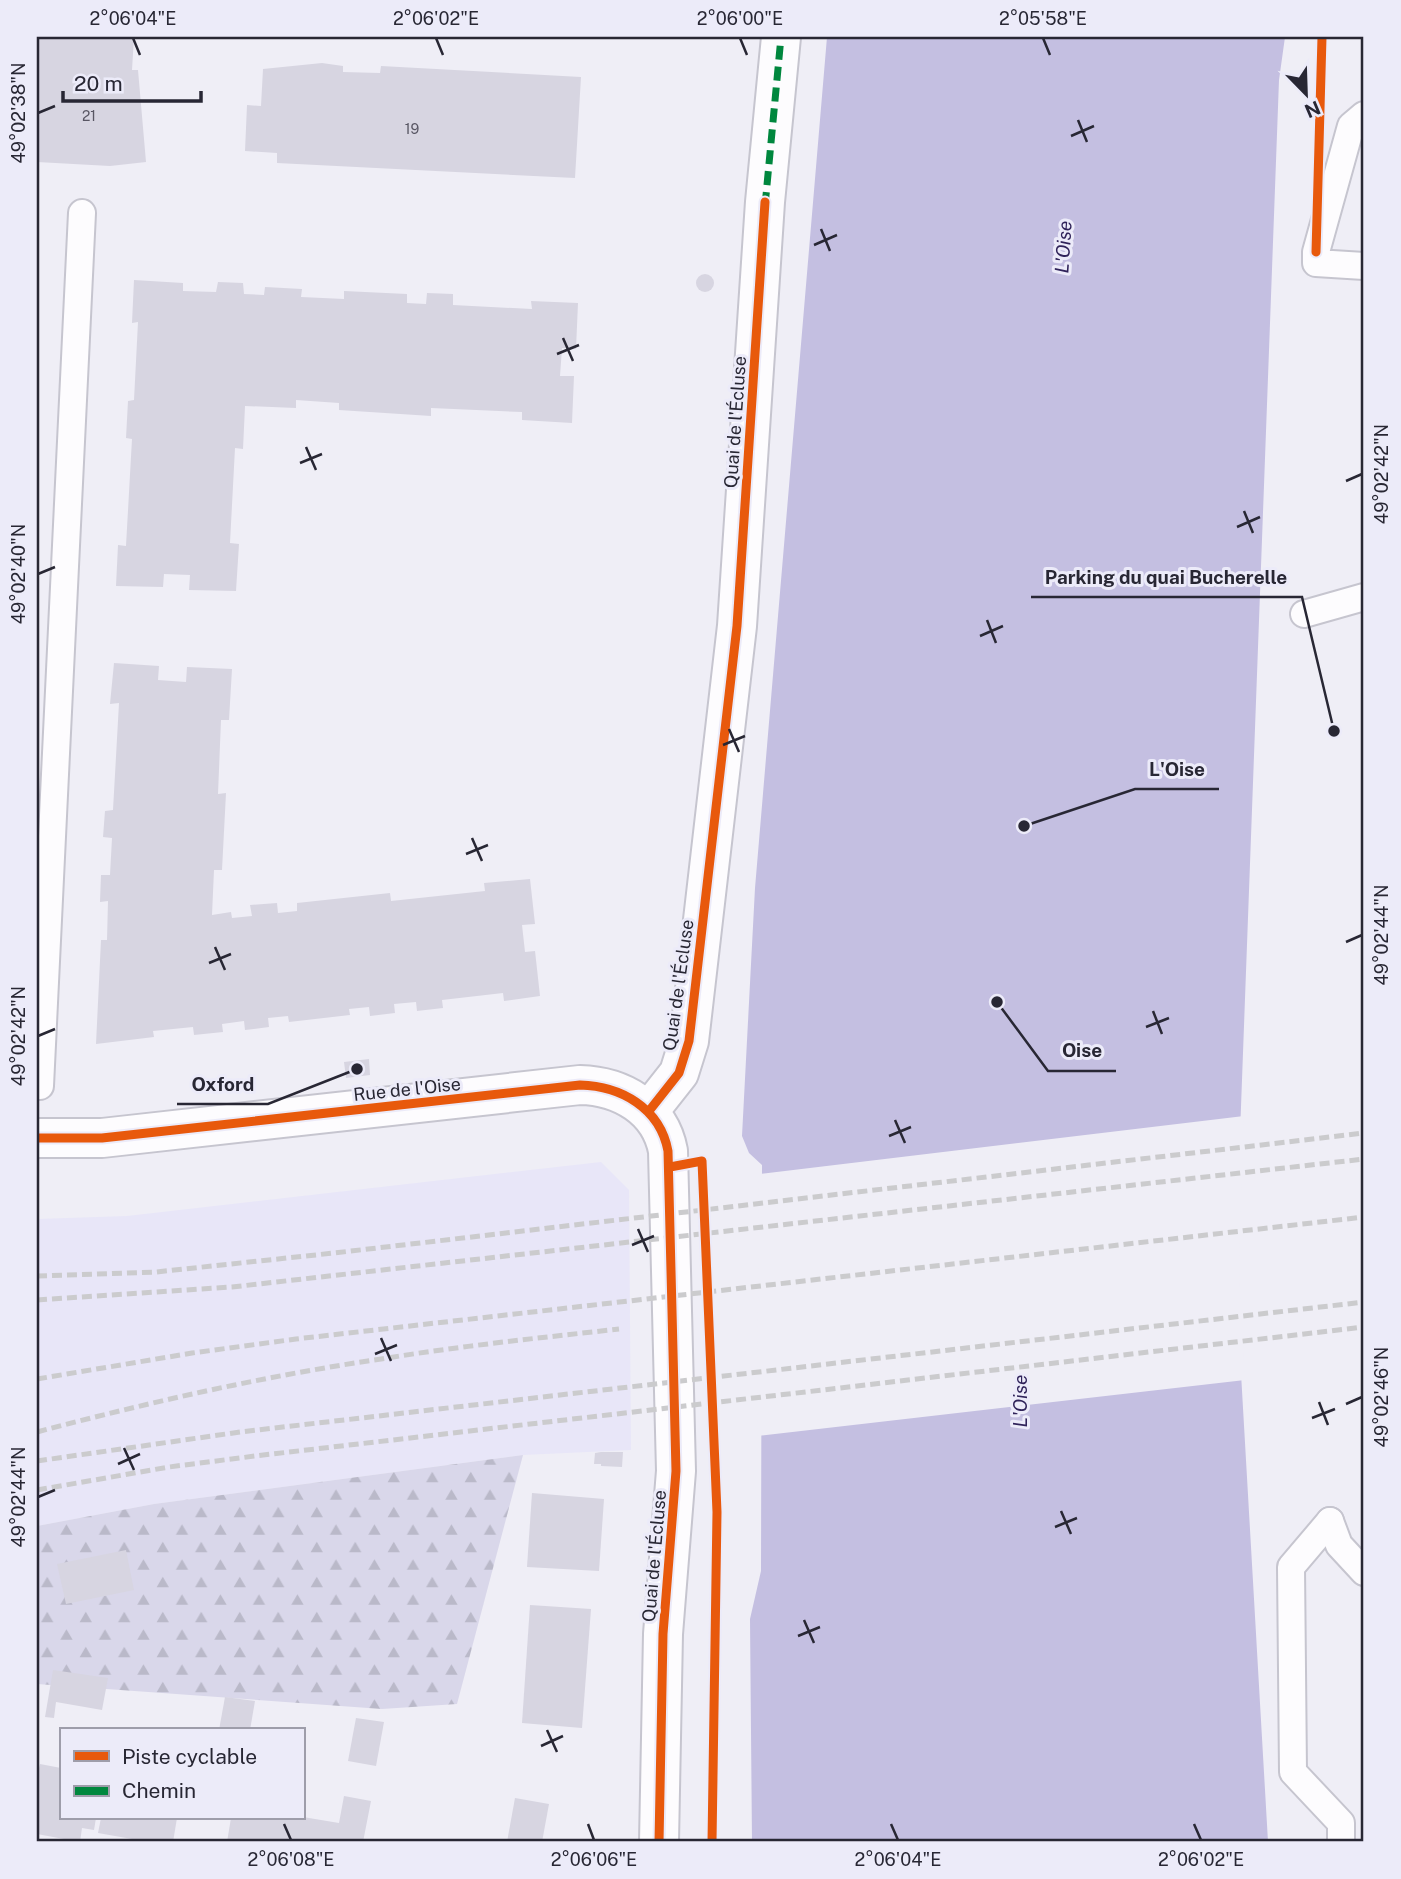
<svg xmlns="http://www.w3.org/2000/svg" width="1401" height="1879" viewBox="0 0 1401 1879" font-family="'Public Sans',sans-serif">
<style>
.built{fill:#e8e6f8}
.forest{fill:url(#forest-firs)}
.water{fill:#c4bfe1}
.pier{fill:#efeef6}
.building{fill:#d7d5e1}
.lines{fill:none;stroke-linecap:round;stroke-linejoin:round}
.lane-casing{stroke:#c6c5cf;stroke-width:30}
.street-casing{stroke:#c6c5cf;stroke-width:42}
.lane{stroke:#fdfcfe;stroke-width:26}
.street{stroke:#fdfcfe;stroke-width:38}
.rail{stroke:#cbcbcd;stroke-width:5;stroke-dasharray:10 5;stroke-linecap:butt}
.quiet{stroke:#00873e;stroke-width:7;stroke-dasharray:14 7;stroke-linecap:butt}
.cycleway-casing{stroke:#ecebf9;stroke-width:13}
.cycleway{stroke:#e8590c;stroke-width:9}
.ticks{fill:none;stroke:#282734;stroke-width:2.5}
.labels{text-anchor:middle;dominant-baseline:central;stroke-width:6;stroke-linejoin:round;paint-order:stroke}
.number-label{font-size:14px;fill:#585663}
.street-label{font-size:18px;fill:#282734;stroke:#ecebf9}
.water-label{font-size:19px;font-style:italic;fill:#30235a;stroke:#ecebf9}
.leader{fill:none;stroke:#282734;stroke-width:2.5}
.callout-dot{fill:#282734;stroke:#ecebf9;stroke-width:2.5}
.callout-label{font-size:19px;text-anchor:middle;font-weight:bold;fill:#282734;stroke:#ecebf9;stroke-width:6;stroke-linejoin:round;paint-order:stroke}
.neatline{fill:none;stroke:#282734;stroke-width:2.5}
.ticks-label{font-size:18px;text-anchor:middle;fill:#282734}
</style>
<defs>
<pattern id="forest-firs" width="22" height="20" patternUnits="userSpaceOnUse" patternTransform="scale(1.75)"><rect width="22" height="20" fill="#d9d7ea"/><path d="M5 1l3.5 6h-7zM16 11l3.5 6h-7z" fill="#bab9c9"/></pattern>
</defs>
<rect width="100%" height="100%" fill="#efeef6"/>
<path class="built" d="M601,1162L629,1190L631,1450L523,1455L154,1504L37,1526V1219L127,1216Z"/>
<path class="forest" d="M523,1455L457,1704L382,1709L37,1684V1526L154,1504Z"/>
<path class="water" d="M827,37H1285L1279,80L1235,1269L1268,1842H752L750,1619L761,1571L762,1165L749,1153L742,1136L755,888Z"/>
<path class="pier" d="M1244,1116L1239,1269L1245,1380L757,1436L759,1174Z"/>
<g class="building">
<path d="M37,37H134L132,70H138L146,162L110,166L37,162Z"/>
<path d="M322,63L343,66V72L380,73L381,66L581,77L575,178L277,163V153L245,151L247,105L261,106L263,69Z"/>
<circle cx="705" cy="283" r="9"/>
<path d="M134,280L183,283V291L216,292L218,282L243,283L244,294L264,295L265,287L302,289L301,297L344,299V291L407,294V303L426,304L427,293L453,294V305L532,309L531,301L578,303L576,349L562,348L560,376H574L572,423L522,420V412L431,408V416L339,410V403L296,400V408L245,406L243,449L235,448L230,543L239,544L236,591L189,590L190,575L164,574L163,587L116,586L118,545L126,546L132,439L126,438L128,401L134,400L138,322L132,323Z"/>
<path d="M114,663L159,666L158,680L186,682L187,667L232,669L229,720H221L218,794L226,793L222,870H214L212,915L231,912L232,918L252,916L250,905L277,903L278,913L297,911V903L390,893L391,901L485,891L484,883L530,879L535,924L522,925L525,952L535,951L540,996L504,1001L503,993L442,1000L443,1008L417,1011L416,1002L394,1004L395,1013L370,1016L369,1007L349,1009L350,1015L289,1022L288,1016L268,1018L269,1027L245,1030L244,1021L222,1024L223,1032L194,1035L193,1027L153,1031L154,1037L96,1044L101,940H107L108,901L100,902L101,875H110L112,838L103,837L105,811L113,810L119,703L110,704Z"/>
<path d="M369,1059L370,1075L346,1078L344,1062Z"/>
<path d="M601,1452H623L622,1467L601,1466V1464H594L595,1453Z"/>
<path d="M532,1493L604,1499L599,1571L527,1567Z"/>
<path d="M126,1550L134,1590L66,1604L57,1564Z"/>
<path d="M530,1605L591,1609L582,1728L522,1723Z"/>
<path d="M53,1670L108,1678L102,1710L56,1702L54,1718L45,1717Z"/>
<path d="M225,1697L255,1701L250,1730H219Z"/>
<path d="M356,1718L384,1722L376,1766L348,1761Z"/>
<path d="M40,1764L61,1768V1818H96L94,1830L82,1828L80,1842L37,1834V1776Z"/>
<path d="M344,1796L371,1801L363,1842H227L231,1818L303,1817L339,1823Z"/>
<path d="M515,1798L549,1804L542,1842H507Z"/>
<path d="M101,1818H177L173,1842H149L98,1833Z"/>
</g>
<g class="lines">
<g class="lane-casing">
<g id="lane">
<path d="M1364,115L1351,126L1316,252V263L1364,266"/>
<path d="M1304,614L1364,597"/>
<path d="M37,1086H40L82,213"/>
<path d="M1330,1521L1291,1567L1293,1772L1341,1823V1842"/>
<path d="M1330,1521L1339,1545L1364,1572"/>
</g>
</g>
<g class="street-casing">
<g id="street">
<path d="M649,1111L679,1073L689,1041L737,626L765,202L781,37"/>
<path d="M37,1138H102L580,1085C621,1086 660,1108 668,1151L676,1471L663,1634L659,1842"/>
</g>
</g>
<use href="#lane" class="lane"/>
<use href="#street" class="street"/>
<g class="rail">
<path d="M37,1276L156,1272L334,1253L1364,1133"/>
<path d="M37,1300L232,1287L1364,1159"/>
<path d="M37,1379L192,1353L296,1339L1364,1217"/>
<path d="M37,1432C150,1402 265,1376 381,1359C460,1346 539,1338 619,1329"/>
<path d="M37,1461L240,1432L1364,1302"/>
<path d="M37,1490L169,1467L255,1456L1364,1327"/>
</g>
<path class="quiet" d="M765,206L781,37"/>
<g class="cycleway-casing">
<g id="cycleway">
<path d="M1316,252L1322,37"/>
<path d="M649,1111L679,1073L689,1041L737,626L765,202"/>
<path d="M37,1138H102L580,1085C621,1086 660,1108 668,1151L676,1471L663,1634L659,1842"/>
<path d="M670,1167L702,1161L717,1512L712,1842"/>
</g>
</g>
<use href="#cycleway" class="cycleway"/>
</g>
<path class="ticks" d="M133,38L140,55M436,38L443,55M740,38L747,55M1043,38L1050,55M38,113L55,106M1078,120L1087,142M1071,136L1094,126M821,229L830,251M814,245L837,235M563,338L573,361M557,354L579,345M306,447L316,470M300,463L322,454M1346,481L1362,474M1244,511L1253,533M1237,527L1260,517M38,574L55,567M987,620L996,643M980,636L1003,626M729,729L739,752M723,745L745,736M472,838L482,861M466,854L488,845M1346,942L1362,935M215,947L225,970M209,963L231,954M1153,1011L1162,1034M1146,1027L1169,1018M38,1036L55,1029M895,1120L905,1143M889,1136L911,1127M638,1229L648,1252M632,1245L654,1236M381,1338L391,1361M375,1354L397,1345M1319,1402L1328,1425M1346,1404L1362,1397M1312,1418L1335,1409M124,1448L134,1470M118,1464L140,1454M38,1497L55,1490M1061,1511L1071,1534M1055,1527L1077,1518M804,1620L814,1643M798,1636L820,1627M547,1730L557,1752M541,1746L563,1736M284,1824L291,1840M588,1824L594,1840M891,1824L898,1840M1194,1824L1201,1840"/>
<g class="labels">
<g class="number-label">
<text x="89" y="116">21</text>
<text x="412" y="129">19</text>
</g>
<g class="street-label">
<text transform="translate(735 422) rotate(-86)">Quai de l'Écluse</text>
<text transform="translate(678 985) rotate(-82)">Quai de l'Écluse</text>
<text transform="translate(407 1089) rotate(-6)">Rue de l'Oise</text>
<text transform="translate(654 1556) rotate(-85)">Quai de l'Écluse</text>
</g>
<g class="water-label">
<text transform="translate(1063 247) rotate(-86)">L'Oise</text>
<text transform="translate(1020 1401) rotate(-90)">L'Oise</text>
</g>
</g>
<path class="leader" d="M1334 731L1302 597H1031M1024 826L1135 789H1219M997 1002L1048 1071H1116M357 1069L268 1104H177"/>
<g class="callout-dot">
<circle cx="1334" cy="731" r="7"/>
<circle cx="1024" cy="826" r="7"/>
<circle cx="997" cy="1002" r="7"/>
<circle cx="357" cy="1069" r="7"/>
</g>
<g class="callout-label">
<text x="1166" y="584">Parking du quai Bucherelle</text>
<text x="1177" y="776">L'Oise</text>
<text x="1082" y="1057">Oise</text>
<text x="223" y="1091">Oxford</text>
</g>
<rect width="1401" height="1879" fill="none" stroke="#ecebf9" stroke-width="77"/>
<rect x="60" y="1728" width="245" height="91" fill="#ecebf9" stroke="#9e9daa" stroke-width="2"/>
<rect x="74" y="1751" width="35" height="10" fill="#e8590c" stroke="#9e9daa" stroke-width="2"/>
<text x="122" y="1764" font-size="21" fill="#282734">Piste cyclable</text>
<rect x="74" y="1786" width="35" height="10" fill="#00873e" stroke="#9e9daa" stroke-width="2"/>
<text x="122" y="1798" font-size="21" fill="#282734">Chemin</text>
<g transform="translate(1306 94) rotate(157)" stroke="#ecebf9" stroke-width="5" paint-order="stroke">
<path d="M0-5L12 26L0 18L-12 26Z" fill="#282734"/>
<text y="-10" font-size="19" font-weight="bold" text-anchor="middle" fill="#282734">N</text>
</g>
<path d="M63 91v10h138v-10" fill="none" stroke="#282734" stroke-width="3.5"/>
<text x="74" y="91" font-size="21" fill="#282734" stroke="#ecebf9" stroke-width="5" paint-order="stroke">20 m</text>
<rect x="38" y="38" width="1324" height="1802" class="neatline"/>
<g class="ticks-label">
<text x="133" y="25">2°06'04"E</text>
<text x="436" y="25">2°06'02"E</text>
<text x="740" y="25">2°06'00"E</text>
<text x="1043" y="25">2°05'58"E</text>
<text transform="translate(19 113) rotate(-90)" y="6">49°02'38"N</text>
<text transform="translate(1382 474) rotate(-90)" y="6">49°02'42"N</text>
<text transform="translate(19 574) rotate(-90)" y="6">49°02'40"N</text>
<text transform="translate(1382 935) rotate(-90)" y="6">49°02'44"N</text>
<text transform="translate(19 1036) rotate(-90)" y="6">49°02'42"N</text>
<text transform="translate(1382 1397) rotate(-90)" y="6">49°02'46"N</text>
<text transform="translate(19 1497) rotate(-90)" y="6">49°02'44"N</text>
<text x="291" y="1866">2°06'08"E</text>
<text x="594" y="1866">2°06'06"E</text>
<text x="898" y="1866">2°06'04"E</text>
<text x="1201" y="1866">2°06'02"E</text>
</g>
</svg>
